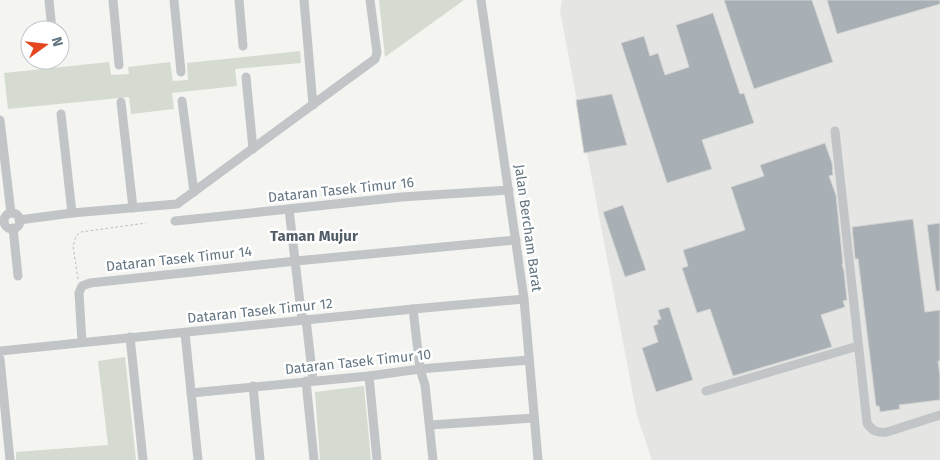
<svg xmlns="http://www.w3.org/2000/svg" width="940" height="460" viewBox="0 0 940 460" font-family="'Fira Sans',sans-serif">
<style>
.built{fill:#e5e6e4}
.green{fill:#d5dbd1}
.building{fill:#a9b0b5;stroke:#d5d5d3}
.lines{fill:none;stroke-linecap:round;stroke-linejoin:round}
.path{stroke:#bbbdbf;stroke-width:1;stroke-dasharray:2.5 2.5;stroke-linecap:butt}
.minor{stroke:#c1c5c8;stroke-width:9}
.labels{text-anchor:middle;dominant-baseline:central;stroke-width:5;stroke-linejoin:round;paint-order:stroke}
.street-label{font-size:14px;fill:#637581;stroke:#fff}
.neighbourhood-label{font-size:15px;font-weight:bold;fill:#515e67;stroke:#fff}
</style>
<rect width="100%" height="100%" fill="#f4f4f0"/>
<path class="built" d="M562,0H940V460H652L637,416L560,11Z"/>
<g class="green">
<path d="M379,0H464L385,57Z"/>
<path d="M300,51L301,63L235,69L237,86L172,93L174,109L131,114L129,97L8,109L4,73L109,62L111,75L129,74L128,67L170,62L173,81L188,80L187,63Z"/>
<path d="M125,357L136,460H16V452L108,445L98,361Z"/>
<path d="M364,386L371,460H320L315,392Z"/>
</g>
<g class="building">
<path d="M724,0H812L833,62L754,89Z"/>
<path d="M827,0H940V4L837,34Z"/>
<path d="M713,13L740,94L744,93L754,123L702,140L712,169L667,183L621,43L644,36L650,56L658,53L665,75L689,67L676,25Z"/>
<path d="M612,94L627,145L584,153L576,100Z"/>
<path d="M825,143L832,163L833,175L829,176L836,195L843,263L842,264L844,271L847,300L843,301L845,307L821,315L832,347L733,376L710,309L697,313L682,268L688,266L683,250L745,230L731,187L764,176L760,165Z"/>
<path d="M623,205L646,270L625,277L603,212Z"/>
<path d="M913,219L925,312L940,310V361H938L940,375V400L899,405L900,409L880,412L879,406H876L858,259H855L852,227Z"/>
<path d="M940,223V291H936L927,225Z"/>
<path d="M669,307L693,380L656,392L642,348L658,342L653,326L658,324L657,320L661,319L658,310Z"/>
</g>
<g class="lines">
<path class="path" d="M78,279L73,246L76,236L81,232L146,223"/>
<g class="minor">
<path d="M49,0L52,30"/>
<path d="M113,0L119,65"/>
<path d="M174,0L181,72"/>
<path d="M239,0L243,46"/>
<path d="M304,0L313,105"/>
<path d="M481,0L524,299L538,460"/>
<path d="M246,77L253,149"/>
<path d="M182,101L194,192"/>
<path d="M121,102L133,208"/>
<path d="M61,114L72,213"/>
<path d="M0,120L11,213"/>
<path d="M835,131L867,423C872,431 877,433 887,432L940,415"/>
<path d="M289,209L302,320"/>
<circle cx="12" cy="221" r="8"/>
<path d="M19,220L72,213L177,204L375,59L377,53L370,0"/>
<path d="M175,221L402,197L509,190"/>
<path d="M13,228L18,276"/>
<path d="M413,309L420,369L425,385L433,460"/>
<path d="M306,319L313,380"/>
<path d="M185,333L198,460"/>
<path d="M130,337L143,460"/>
<path d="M82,342L79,293L82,286L90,283L296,261L516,240"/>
<path d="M0,351L413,309L524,299"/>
<path d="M0,359L10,460"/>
<path d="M369,376L377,460"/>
<path d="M306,381L314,460"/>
<path d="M253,386L260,460"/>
<path d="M706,391L858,346"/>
<path d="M191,393L369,376L420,369L529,360"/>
<path d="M430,425L534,418"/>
</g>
</g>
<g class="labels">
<g class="street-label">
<text transform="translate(341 190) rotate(-6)">Dataran Tasek Timur 16</text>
<text transform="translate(528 228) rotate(82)">Jalan Bercham Barat</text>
<text transform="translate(179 259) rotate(-6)">Dataran Tasek Timur 14</text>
<text transform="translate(260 311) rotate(-6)">Dataran Tasek Timur 12</text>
<text transform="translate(358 362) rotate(-6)">Dataran Tasek Timur 10</text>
</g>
<g class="neighbourhood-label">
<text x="314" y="236">Taman Mujur</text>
</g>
</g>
<g transform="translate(45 45) rotate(75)"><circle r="24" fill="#ffffff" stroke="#c1c8cd"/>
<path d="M0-4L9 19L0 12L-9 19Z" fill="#e44720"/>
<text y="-8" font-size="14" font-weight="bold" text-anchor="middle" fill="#637581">N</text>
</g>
</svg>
